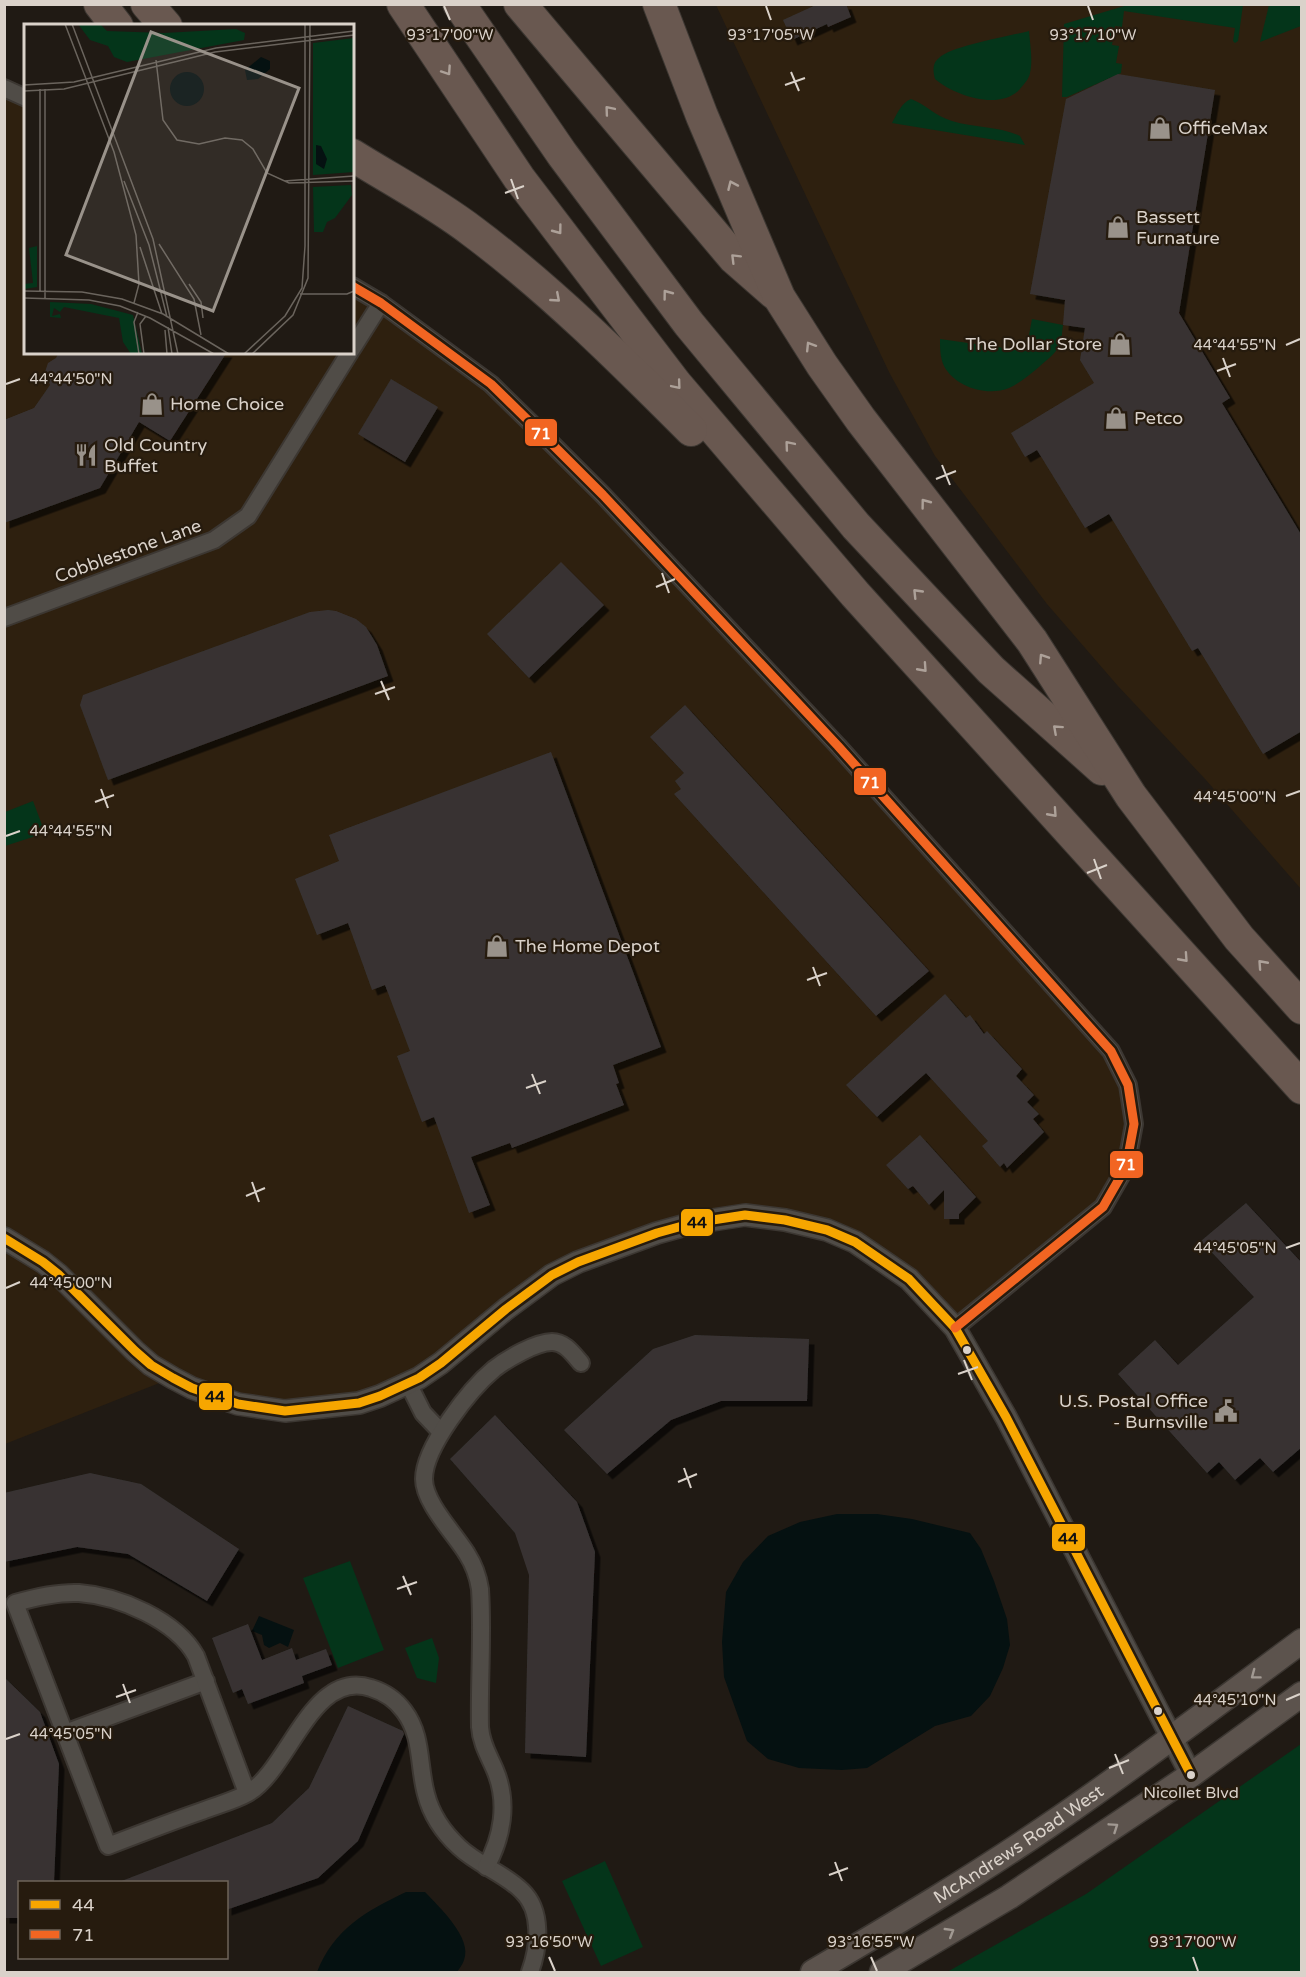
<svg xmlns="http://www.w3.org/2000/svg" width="1306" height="1977" viewBox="0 0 1306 1977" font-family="'Varela Round',sans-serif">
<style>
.built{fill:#2e200f}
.green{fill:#04351a}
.water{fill:#051111}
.building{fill:#373333;filter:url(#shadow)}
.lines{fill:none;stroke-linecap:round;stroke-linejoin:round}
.minor-casing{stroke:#3c3732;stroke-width:20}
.tertiary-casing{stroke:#3c3732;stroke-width:24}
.secondary-casing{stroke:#3c3732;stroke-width:27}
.motorway-casing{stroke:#3c3732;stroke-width:34}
.minor{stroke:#504c47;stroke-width:16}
.tertiary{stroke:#504c47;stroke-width:21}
.secondary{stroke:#5c534d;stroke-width:24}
.motorway{stroke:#695850;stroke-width:32}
.bus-1-casing{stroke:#261b0e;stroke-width:14}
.bus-2-casing{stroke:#261b0e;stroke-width:14}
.bus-1{stroke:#f7a600;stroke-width:9}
.bus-2{stroke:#f26522;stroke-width:9}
.oneway{stroke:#ada199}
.oneway2{stroke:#a19992}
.ticks{fill:none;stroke:#dad2ca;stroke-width:2}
.bus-dot{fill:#dad2ca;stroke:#261b0e;stroke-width:2}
.labels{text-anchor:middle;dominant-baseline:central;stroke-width:4.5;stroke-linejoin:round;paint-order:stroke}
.bus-label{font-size:16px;fill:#dad2ca;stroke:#261b0e}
.poi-label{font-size:18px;fill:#dad2ca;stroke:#261b0e;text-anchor:start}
.street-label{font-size:18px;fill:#dad2ca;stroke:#261b0e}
.inset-road{fill:none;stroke:#6a645d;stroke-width:1.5}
.view{fill:#99928a;fill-opacity:0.15;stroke:#99928a;stroke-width:3}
.inset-edge{fill:none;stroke:#dad2ca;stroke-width:3}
.ticks-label{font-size:15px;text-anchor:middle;fill:#dad2ca;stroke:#261b0e;stroke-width:4.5;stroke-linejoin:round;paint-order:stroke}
.line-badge{stroke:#261b0e;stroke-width:2}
.badge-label{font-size:16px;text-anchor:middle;font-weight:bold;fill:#fff}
.pale-badge-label{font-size:16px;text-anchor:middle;font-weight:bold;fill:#111}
</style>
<defs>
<filter id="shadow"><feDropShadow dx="5.5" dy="5.5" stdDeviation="0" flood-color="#0009"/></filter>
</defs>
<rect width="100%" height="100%" fill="#201a14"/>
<g class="built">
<path d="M716,5H1301V889L1206,780L1118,686L1047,604L935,456L889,372Z"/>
<path d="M4,88L25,98L26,352H352L353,286L491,384L1111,1051L1134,1124L1103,1207L955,1328L855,1242L745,1215L604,1252L419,1378L285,1411L172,1378L5,1444Z"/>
</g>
<g class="green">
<path d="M1131,4L1243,5L1238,41L1235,43L1233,41L1235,28L1124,11L1122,27L1115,26L1112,45L1119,46L1116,63L1122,64L1121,73L1067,97H1062L1064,24Z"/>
<path d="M1269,5H1301V26L1260,42Z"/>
<path d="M1029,31C1030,44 1033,60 1030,73C1029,79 1024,84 1020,89C1000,111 955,96 935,79C933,72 932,63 939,58C951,46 1010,36 1029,31Z"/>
<path d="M911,99C925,104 935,116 952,121C974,128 999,126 1020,136L1025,145L892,123C897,114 901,103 911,99Z"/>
<path d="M1032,319L1063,325C1062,332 1062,341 1058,348C1054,355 1045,361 1039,367C1029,375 1020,383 1009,388C987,397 955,387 944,366C940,358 940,347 940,339L1026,351Z"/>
<path d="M33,801L45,833L5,846V812Z"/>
<path d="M350,1561L384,1650L338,1668L303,1578Z"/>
<path d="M432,1638L439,1658L436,1683L417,1678L405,1648Z"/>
<path d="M1301,1744V1972H947L1086,1894Z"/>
<path d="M605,1861L643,1947L601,1966L562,1881Z"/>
</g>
<g class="water">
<path d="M837,1514H877L912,1519L970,1533L981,1549L994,1581L1007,1619L1010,1645L1003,1668L990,1696L971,1716L935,1726L867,1768L842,1770L799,1768L768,1759L747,1741L724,1677L722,1642L726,1592L743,1562L768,1536L800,1522Z"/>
<path d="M259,1616L294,1630L288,1647L280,1643L269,1648L264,1645L262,1635L252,1631Z"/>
<path d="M406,1892H425C438,1906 473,1938 464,1960C463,1964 459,1969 457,1972H317C334,1929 366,1911 406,1892Z"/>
</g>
<g class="building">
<path d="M818,4H846L851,17L828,27L827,24L792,40L783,20Z"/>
<path d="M1118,74L1215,90L1179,313L1230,398L1222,403L1302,536V731L1263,754L1198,648L1192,651L1109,514L1085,528L1037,450L1025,457L1011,433L1094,383L1080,360L1085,328L1063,325L1065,300L1030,294L1066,99Z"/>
<path d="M59,352H227L170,441L139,422L100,488L4,523V420L34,408L50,385L45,372L48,363L56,358Z"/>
<path d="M391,379L438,407L405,462L358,434Z"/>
<path d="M561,562L604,605L529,678L487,634Z"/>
<path d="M328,610L336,611L356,619L366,627L377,645L388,676L108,780L80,705L83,695L310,612Z"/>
<path d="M685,705L929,971L876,1016L674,794L681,789L675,781L684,773L650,737Z"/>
<path d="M551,752L661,1047L613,1065L619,1083L616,1084L624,1105L512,1148L510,1143L471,1157L490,1205L469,1213L434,1117L422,1122L397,1056L410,1051L385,985L372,990L348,923L317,935L295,879L339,861L329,835Z"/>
<path d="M945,994L966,1018L970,1015L984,1034L987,1031L1022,1069L1016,1076L1034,1095L1027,1102L1039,1114L1033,1119L1044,1132L1007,1168L1004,1163L1000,1167L982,1146L988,1141L926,1073L877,1117L846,1085Z"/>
<path d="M920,1135L976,1197L959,1214V1219H944V1190L929,1205L913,1186L908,1189L886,1165Z"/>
<path d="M1246,1203L1302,1263V1447L1273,1472L1260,1458L1235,1480L1219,1462L1207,1473L1118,1374L1155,1340L1178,1365L1254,1297L1201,1241Z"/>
<path d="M695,1335L809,1339L807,1401H721L671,1420L607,1474L564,1430L653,1349Z"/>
<path d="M495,1415L577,1502L595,1552L586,1757L525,1753L529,1575L515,1533L450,1459Z"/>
<path d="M90,1473L141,1484L239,1549L207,1601L128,1554L77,1547L4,1562V1493Z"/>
<path d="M248,1624L262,1660L292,1648L296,1660L326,1649L332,1665L302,1676L304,1683L248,1704L242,1689L233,1693L212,1638Z"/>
<path d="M4,1677L40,1712L59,1764L54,1882H20V1918H4Z"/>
<path d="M348,1706L403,1731L404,1734L358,1841L318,1878L226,1910V1882H119L272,1823L309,1788Z"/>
</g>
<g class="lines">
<g class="minor-casing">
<g id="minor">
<path d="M4,88L26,98"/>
<path d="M352,286L381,303L491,384L543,435L603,495L838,746L1111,1051L1128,1085L1134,1124L1126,1167L1103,1207L955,1328"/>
<path d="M352,349L381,303"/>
<path d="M4,618L214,540L248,516L350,352"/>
<path d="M408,1383L423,1413L441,1432"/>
<path d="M65,1733L206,1681"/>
<path d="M247,1793L196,1656C176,1620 119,1596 79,1593C57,1592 36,1597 15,1603L108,1846C139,1834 170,1822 202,1811C217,1805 234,1801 248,1793C289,1770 312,1668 371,1688C384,1692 396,1700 404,1711C423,1736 418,1765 426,1794C431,1814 444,1833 459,1847C478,1865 504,1873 522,1891C543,1911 539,1947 530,1972"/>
<path d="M486,1867C502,1838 509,1803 495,1770C489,1756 481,1743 480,1727C479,1681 483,1634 480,1589C478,1576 474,1565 467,1554C455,1534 424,1503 424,1479C424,1447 470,1389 494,1369C507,1359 536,1342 552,1342C565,1342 573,1354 581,1363"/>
</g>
</g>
<g class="tertiary-casing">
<path id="tertiary" d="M4,1238L43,1262L58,1274L135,1351L151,1365L173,1378L192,1388L238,1404L285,1411L359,1403L380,1396L419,1378L441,1363L506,1309L552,1275L578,1262L657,1233L693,1223L745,1215L785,1220L827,1230L855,1242L909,1279L955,1328L1006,1417L1191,1775"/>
</g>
<g class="secondary-casing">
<g id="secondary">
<path id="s1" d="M813,1972C893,1925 972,1878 1048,1826C1135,1767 1218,1703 1302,1641"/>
<path d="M882,1972L1009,1897L1191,1775L1302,1694"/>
</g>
</g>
<g class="motorway-casing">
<g id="motorway">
<path d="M100,4L117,26"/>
<path d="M147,4L166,26"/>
<path d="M403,4L519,178L676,384L855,594L1302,1088"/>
<path d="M459,4L562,154L689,324L856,526L991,670L1102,769"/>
<path d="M520,4L734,258L774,293"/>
<path d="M659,4L702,116L779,297L822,365L861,420L1032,641L1131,796L1239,938L1302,1008"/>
<path d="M352,155C392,180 434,202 472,231C551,290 621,360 691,430"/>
</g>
</g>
<use href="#minor" class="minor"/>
<use href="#tertiary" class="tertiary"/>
<use href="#secondary" class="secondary"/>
<use href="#motorway" class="motorway"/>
<g class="bus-1-casing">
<path id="bus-1" d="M4,1238L43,1262L58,1274L135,1351L151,1365L173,1378L192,1388L238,1404L285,1411L359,1403L380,1396L419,1378L441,1363L506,1309L552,1275L578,1262L657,1233L693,1223L745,1215L785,1220L827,1230L855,1242L909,1279L955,1328L1006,1417L1191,1775"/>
</g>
<g class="bus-2-casing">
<path id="bus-2" d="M352,286L381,303L491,384L543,435L603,495L838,746L1111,1051L1128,1085L1134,1124L1126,1167L1103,1207L955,1328"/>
</g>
<use href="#bus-1" class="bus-1"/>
<use href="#bus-2" class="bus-2"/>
</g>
<defs><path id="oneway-chevron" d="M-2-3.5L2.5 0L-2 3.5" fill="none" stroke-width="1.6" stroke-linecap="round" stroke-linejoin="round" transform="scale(1.5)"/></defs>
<g class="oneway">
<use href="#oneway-chevron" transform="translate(447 71) rotate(56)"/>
<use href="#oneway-chevron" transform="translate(609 110) rotate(-130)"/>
<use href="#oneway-chevron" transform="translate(732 185) rotate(-114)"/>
<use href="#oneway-chevron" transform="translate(558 230) rotate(53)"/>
<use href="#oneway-chevron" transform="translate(735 258) rotate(-135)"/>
<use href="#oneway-chevron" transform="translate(667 294) rotate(-127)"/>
<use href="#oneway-chevron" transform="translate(556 298) rotate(41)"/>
<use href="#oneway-chevron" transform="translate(810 346) rotate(-122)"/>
<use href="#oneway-chevron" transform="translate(677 385) rotate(50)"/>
<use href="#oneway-chevron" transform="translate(789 445) rotate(-130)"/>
<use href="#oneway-chevron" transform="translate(925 503) rotate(-127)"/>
<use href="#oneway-chevron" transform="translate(917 593) rotate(-134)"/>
<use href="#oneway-chevron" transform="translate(1043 658) rotate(-123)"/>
<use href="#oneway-chevron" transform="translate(923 668) rotate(48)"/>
<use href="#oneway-chevron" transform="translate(1057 729) rotate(-138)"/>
<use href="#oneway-chevron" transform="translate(1053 813) rotate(48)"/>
<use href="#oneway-chevron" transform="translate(1184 958) rotate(48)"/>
<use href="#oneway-chevron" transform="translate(1262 964) rotate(-132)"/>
</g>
<g class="oneway2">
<use href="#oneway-chevron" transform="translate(1255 1675) rotate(143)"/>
<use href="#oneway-chevron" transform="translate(1114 1827) rotate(-34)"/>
<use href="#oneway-chevron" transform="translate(950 1932) rotate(-31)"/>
</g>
<path class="ticks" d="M444,6L450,20M766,6L771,20M1088,6L1093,20M791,72L799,91M785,85L805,78M511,179L518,199M505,193L524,186M1286,345L1300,339M1223,358L1230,377M1217,371L1236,364M6,384L20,379M942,465L950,485M936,479L956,471M662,573L669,593M656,587L675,579M381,681L389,700M375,694L395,687M101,789L108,808M1286,796L1300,791M95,802L114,795M6,836L20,831M1094,859L1101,879M1087,873L1107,865M813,967L820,986M807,980L827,973M532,1074L540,1094M526,1088L546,1081M252,1182L259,1202M246,1196L265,1188M1286,1248L1300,1243M6,1288L20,1282M964,1360L972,1380M958,1374L978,1367M684,1468L691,1488M678,1482L697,1474M403,1576L411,1595M397,1589L417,1582M123,1684L130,1703M116,1697L136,1690M1286,1700L1300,1694M6,1739L20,1734M1115,1754L1123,1774M1109,1768L1129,1760M835,1862L842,1881M829,1875L848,1868M549,1957L555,1971M871,1957L877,1971M1193,1957L1198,1971"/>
<defs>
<g id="shop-bare" transform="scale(1.8)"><path d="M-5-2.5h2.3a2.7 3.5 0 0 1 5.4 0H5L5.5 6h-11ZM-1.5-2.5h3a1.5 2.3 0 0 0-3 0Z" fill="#99928a" stroke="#261b0e" stroke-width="2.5" paint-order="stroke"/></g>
<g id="restaurant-bare" transform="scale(1.8)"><path d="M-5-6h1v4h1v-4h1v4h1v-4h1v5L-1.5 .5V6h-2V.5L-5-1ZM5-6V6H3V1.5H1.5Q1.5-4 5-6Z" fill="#99928a" stroke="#261b0e" stroke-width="2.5" paint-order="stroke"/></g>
<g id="civic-bare" transform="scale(1.8)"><path d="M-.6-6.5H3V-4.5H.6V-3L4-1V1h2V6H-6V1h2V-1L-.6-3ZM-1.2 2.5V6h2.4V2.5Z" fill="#99928a" stroke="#261b0e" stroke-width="2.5" paint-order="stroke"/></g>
</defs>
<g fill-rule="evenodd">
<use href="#shop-bare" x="1160" y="128"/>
<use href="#shop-bare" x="1118" y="227"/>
<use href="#shop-bare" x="1120" y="344"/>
<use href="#shop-bare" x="152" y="404"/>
<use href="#shop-bare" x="1116" y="418"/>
<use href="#restaurant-bare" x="86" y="455"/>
<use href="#shop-bare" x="497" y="946"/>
<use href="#civic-bare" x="1226" y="1411"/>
</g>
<g class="bus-dot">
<circle cx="967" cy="1350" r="5"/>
<circle cx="1158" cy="1711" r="5"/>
<circle cx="1191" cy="1775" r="5"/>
</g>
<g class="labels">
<g class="bus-label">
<text x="1191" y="1793">Nicollet Blvd</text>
</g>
<g class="poi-label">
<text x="1178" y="128">OfficeMax</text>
<text x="1136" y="217">Bassett<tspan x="1136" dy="21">Furnature</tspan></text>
<text x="1102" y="344" text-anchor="end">The Dollar Store</text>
<text x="170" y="404">Home Choice</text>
<text x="1134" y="418">Petco</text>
<text x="104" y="445">Old Country<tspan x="104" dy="21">Buffet</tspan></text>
<text x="515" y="946">The Home Depot</text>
<text x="1208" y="1401" text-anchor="end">U.S. Postal Office<tspan x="1208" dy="21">- Burnsville</tspan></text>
</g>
<g class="street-label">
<text transform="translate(128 551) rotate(-20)">Cobblestone Lane</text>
<text stroke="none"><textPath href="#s1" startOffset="242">McAndrews Road West</textPath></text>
</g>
</g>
<g transform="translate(24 24)">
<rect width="330" height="330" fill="#201a14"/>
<path d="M54,0H76L83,7L140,9L212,5L221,9L220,16L103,38L90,33L84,22L66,16ZM330,14V148L289,151V19ZM327,161L328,171L311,194L303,198L299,208H290L289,163ZM13,222V263L0,265V260L9,259L5,224ZM26,278L67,280L109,291L118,330H107L99,318L95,294L40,283L36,288L30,284L28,292L36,290L37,294L26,293Z" fill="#04351a"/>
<path d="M237,33L246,37V45L234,55L223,56L221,46ZM146 65a17 17 0 1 1 34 0a17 17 0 1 1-34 0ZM292,121L297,122L303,135L300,145L292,140Z" fill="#051111"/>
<path class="inset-road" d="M41,0L90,128L112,211L115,260L110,279M48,0L129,215L154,330M132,36L139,96L153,116L175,120L201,114L218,116L229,125L243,149L265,159L330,157M0,61L50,58L192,24L330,7M16,65V268M21,65V275M0,67L40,65L191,28L330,11M100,157L125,221L143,293M260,157L330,152M135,220L170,275L177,311M116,223L138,290M165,260L177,278L179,294M0,267L58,268L98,275L139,290L205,330M276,270H323L330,267M0,274L65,276L96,282L126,294L190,330M114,288L110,298L115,330M144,303L148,330M141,306L143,330M120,330L116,300L122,292M220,330L261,292L278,264L281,222V0M228,330L269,291L284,254L286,0"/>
<path class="view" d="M127,8L275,64L189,287L42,231Z"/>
<rect width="330" height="330" class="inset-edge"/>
</g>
<g class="ticks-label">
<text x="450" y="40">93°17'00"W</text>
<text x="771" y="40">93°17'05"W</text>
<text x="1093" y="40">93°17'10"W</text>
<text x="1235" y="350">44°44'55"N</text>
<text x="71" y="384">44°44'50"N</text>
<text x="1235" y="802">44°45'00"N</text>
<text x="71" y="836">44°44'55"N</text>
<text x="1235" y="1253">44°45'05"N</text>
<text x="71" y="1288">44°45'00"N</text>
<text x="1235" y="1705">44°45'10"N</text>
<text x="71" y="1739">44°45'05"N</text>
<text x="549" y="1947">93°16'50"W</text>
<text x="871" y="1947">93°16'55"W</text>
<text x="1193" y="1947">93°17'00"W</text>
</g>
<g class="line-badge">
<rect x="524" y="418" width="34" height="29" rx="6" fill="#f26522"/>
<rect x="853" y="767" width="34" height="29" rx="6" fill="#f26522"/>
<rect x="1109" y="1150" width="35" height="29" rx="6" fill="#f26522"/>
<rect x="680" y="1208" width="34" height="29" rx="6" fill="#f7a600"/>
<rect x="198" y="1382" width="35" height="29" rx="6" fill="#f7a600"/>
<rect x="1051" y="1523" width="35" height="29" rx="6" fill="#f7a600"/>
</g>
<g class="badge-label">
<text x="541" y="439">71</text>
<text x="870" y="788">71</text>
<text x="1126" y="1170">71</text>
</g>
<g class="pale-badge-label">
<text x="697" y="1228">44</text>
<text x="215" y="1402">44</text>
<text x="1068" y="1544">44</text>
</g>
<rect width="1306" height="1977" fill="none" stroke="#dad2ca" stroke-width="12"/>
<rect x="18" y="1881" width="210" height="78" fill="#261b0e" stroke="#6e6459" stroke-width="1.5"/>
<rect x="30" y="1900" width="30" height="9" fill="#f7a600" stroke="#6e6459" stroke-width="1.5"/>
<text x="72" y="1911" font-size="18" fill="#dad2ca">44</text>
<rect x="30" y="1930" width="30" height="9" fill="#f26522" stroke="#6e6459" stroke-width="1.5"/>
<text x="72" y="1941" font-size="18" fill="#dad2ca">71</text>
</svg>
